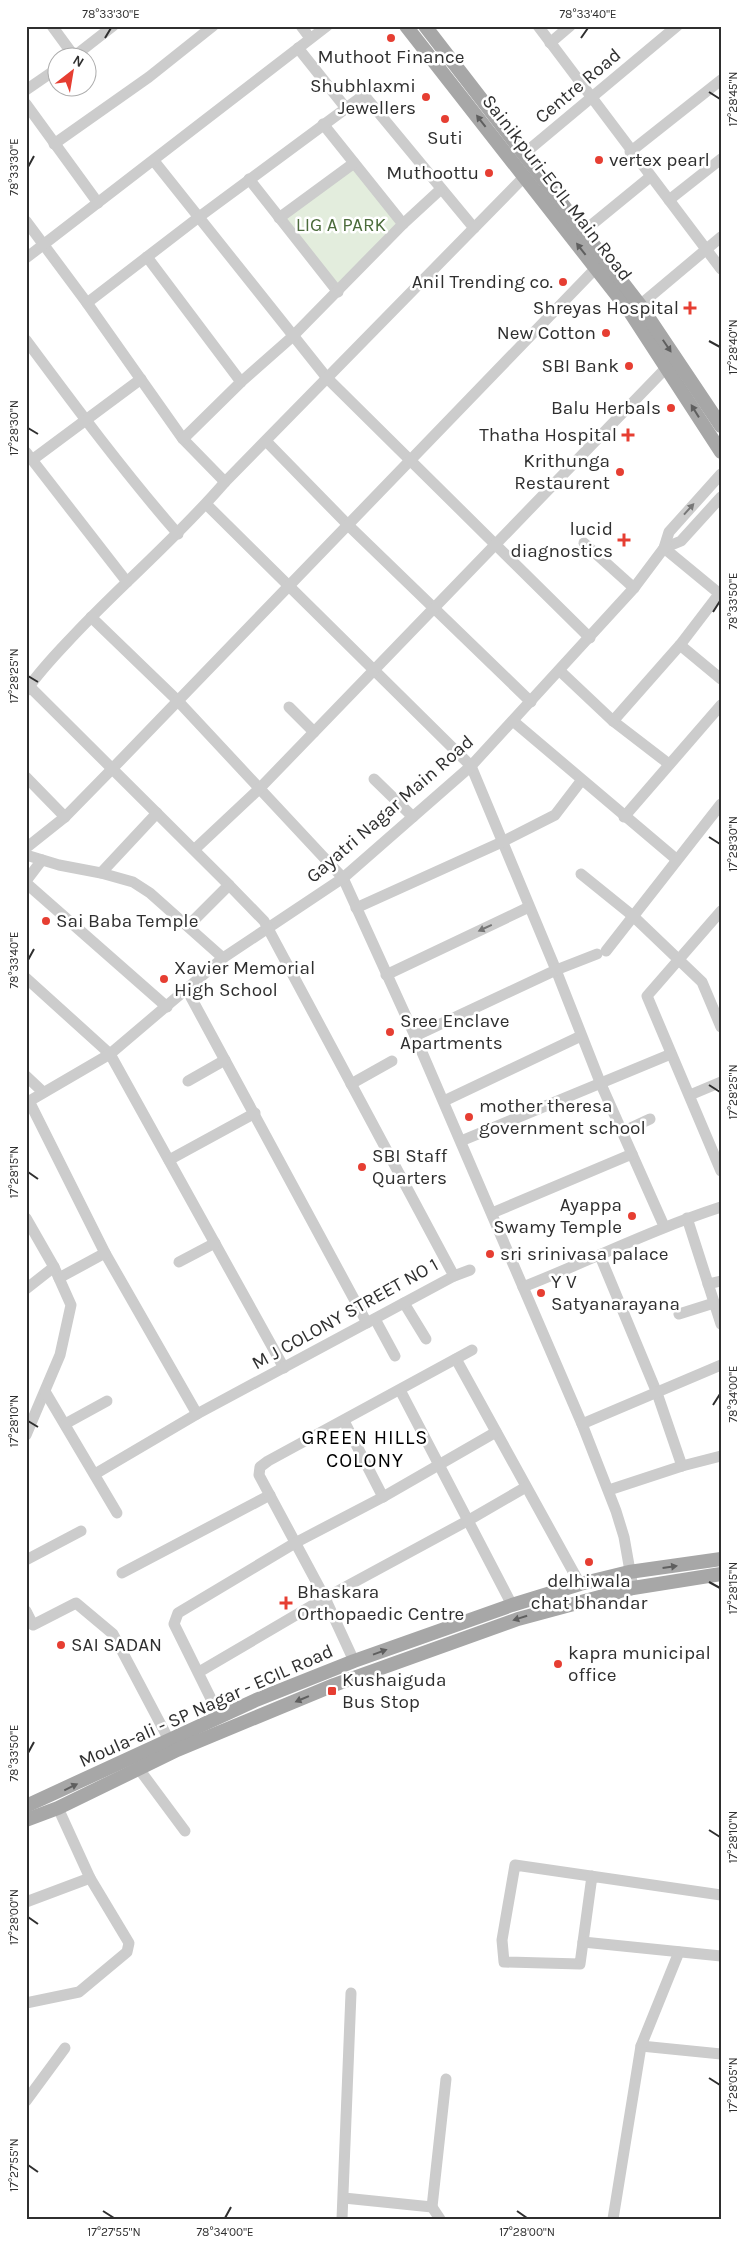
<svg xmlns="http://www.w3.org/2000/svg" width="747" height="2245" viewBox="0 0 747 2245" font-family="Karla,sans-serif">
<style>
.park{fill:#e3eddd}
.lines{fill:none;stroke-linecap:round;stroke-linejoin:round}
.minor{stroke:#ccc;stroke-width:11}
.major{stroke:#a7a7a7;stroke-width:14}
.oneway{fill:#5f5f5f}
.oneway2{fill:#767676}
.ticks{fill:none;stroke:#2f2f2f;stroke-width:2}
.poi-dot{fill:#e63e32;stroke:#fff;stroke-width:2}
.labels{text-anchor:middle;dominant-baseline:central;stroke-width:5;stroke-linejoin:round;paint-order:stroke}
.poi-label{font-size:19px;fill:#2f2f2f;stroke:#fff;text-anchor:start}
.street-label{font-size:19px;fill:#2f2f2f;stroke:#fff}
.park-label{font-size:19px;fill:#4c6c3c;stroke:#fff}
.neighbourhood-label{font-size:20px;letter-spacing:1px;fill:#000;stroke:#fff}
.neatline{fill:none;stroke:#2f2f2f;stroke-width:2}
.ticks-label{font-size:12px;text-anchor:middle;fill:#2f2f2f}
</style>
<rect width="100%" height="100%" fill="#fff"/>
<path class="park" d="M354,167L398,223L339,285L284,219Z"/>
<g class="lines">
<g class="minor">
<path d="M52,26L74,56"/>
<path d="M301,26L310,38"/>
<path d="M538,26L721,269"/>
<path d="M550,43L570,26"/>
<path d="M298,48L345,107"/>
<path d="M72,58L113,26"/>
<path d="M26,90L58,68"/>
<path d="M26,104L98,203"/>
<path d="M323,124L403,224"/>
<path d="M54,144L149,77L213,26"/>
<path d="M630,152L721,80"/>
<path d="M525,153L677,26"/>
<path d="M154,161L327,378L590,638"/>
<path d="M249,179L338,292"/>
<path d="M669,200L721,159"/>
<path d="M279,218L354,163"/>
<path d="M26,221L87,303L183,439L225,482"/>
<path d="M584,231L650,177"/>
<path d="M147,257L241,382"/>
<path d="M26,258L327,26"/>
<path d="M87,303L199,217L364,95L474,228"/>
<path d="M640,305L721,237"/>
<path d="M26,340C75,406 124,472 178,534"/>
<path d="M183,439L241,382L292,337L403,224L441,189"/>
<path d="M266,441L348,525L531,702"/>
<path d="M26,452L127,582"/>
<path d="M32,460L141,379"/>
<path d="M206,504L471,766L556,970L600,1082L664,1226"/>
<path d="M584,543L634,588"/>
<path d="M664,548L681,541L721,497"/>
<path d="M664,548L721,595"/>
<path d="M91,617L177,700L343,878L415,1036L582,1424L616,1511L624,1537L633,1588"/>
<path d="M680,645L721,679"/>
<path d="M560,671L613,721L669,764"/>
<path d="M29,686L229,885L188,926"/>
<path d="M26,691C40,670 57,653 74,635C123,583 178,537 225,482L525,176"/>
<path d="M289,707L314,732"/>
<path d="M513,721L676,859"/>
<path d="M613,721L680,645L719,594"/>
<path d="M26,777L65,817"/>
<path d="M374,779L413,817"/>
<path d="M624,817L721,705"/>
<path d="M26,848L65,817L113,768L596,268"/>
<path d="M195,849L260,788L667,367"/>
<path d="M26,855L59,865L101,873L133,882L150,893L223,958"/>
<path d="M101,873L157,813"/>
<path d="M581,874L633,916L702,982L721,1027"/>
<path d="M26,881L42,860"/>
<path d="M26,883L167,1007"/>
<path d="M356,908L502,842L555,815L581,781"/>
<path d="M721,911L647,996L721,1171"/>
<path d="M606,951L721,804"/>
<path d="M386,975L529,907"/>
<path d="M26,978L110,1054L284,1368"/>
<path d="M187,990L367,1323"/>
<path d="M415,1036L556,970L597,954"/>
<path d="M26,1076L43,1092"/>
<path d="M188,1081L225,1060"/>
<path d="M351,1084L392,1061"/>
<path d="M690,1095L721,1082"/>
<path d="M29,1101L105,1253L197,1414"/>
<path d="M444,1101L581,1036"/>
<path d="M26,1103L110,1054L223,958L343,878L471,766L634,588L664,548L669,532L721,474"/>
<path d="M622,1132L650,1119"/>
<path d="M461,1141L671,1054"/>
<path d="M169,1160L255,1113"/>
<path d="M492,1213L632,1154"/>
<path d="M26,1218L54,1267L71,1305L60,1355L26,1435"/>
<path d="M687,1218L721,1324"/>
<path d="M600,1256L657,1393L682,1466"/>
<path d="M179,1262L215,1243"/>
<path d="M454,1276L470,1270"/>
<path d="M59,1278L105,1253"/>
<path d="M708,1284L721,1281"/>
<path d="M523,1287C589,1261 653,1229 721,1207"/>
<path d="M26,1289L54,1267"/>
<path d="M404,1303L426,1339"/>
<path d="M679,1314L714,1303"/>
<path d="M375,1319L395,1356"/>
<path d="M456,1359L580,1584"/>
<path d="M400,1390L512,1605"/>
<path d="M46,1393L117,1513"/>
<path d="M344,1421L383,1497"/>
<path d="M65,1424L107,1401"/>
<path d="M582,1424L721,1365"/>
<path d="M95,1474L197,1414L454,1276L264,921L229,885"/>
<path d="M609,1490L682,1466L721,1456"/>
<path d="M26,1560L81,1531"/>
<path d="M122,1573L270,1495"/>
<path d="M26,1611L33,1625L76,1603L113,1634L169,1740"/>
<path d="M354,1661L325,1598L259,1475L260,1467L268,1461L472,1350"/>
<path d="M199,1672L325,1598L469,1520L526,1487"/>
<path d="M220,1717L174,1624L178,1613L295,1543L383,1497L496,1432"/>
<path d="M139,1769L185,1831"/>
<path d="M592,1876L580,1964L504,1962L502,1940L515,1865L721,1895"/>
<path d="M26,1902L90,1878"/>
<path d="M583,1942L721,1956"/>
<path d="M26,2003L79,1992L127,1952L129,1943L90,1878L58,1808"/>
<path d="M641,2046L721,2054"/>
<path d="M26,2101L65,2048"/>
<path d="M344,2198L432,2207L440,2219"/>
<path d="M432,2207L446,2079"/>
<path d="M342,2219L351,1993"/>
<path d="M613,2219L641,2046L679,1952"/>
</g>
<g class="major">
<path d="M406,26L630,312L721,452"/>
<path d="M425,26L640,305L721,426"/>
<path d="M26,1806L256,1700L354,1661L512,1605L580,1584L629,1572L721,1559"/>
<path d="M26,1820L58,1808L177,1750L334,1685L518,1619L633,1588L721,1574"/>
</g>
</g>
<defs><path id="oneway-solid" d="M-6-.8H1V-3.2L6.5 0L1 3.2V.8H-6Z" transform="scale(1.25)"/></defs>
<g class="oneway">
<use href="#oneway-solid" transform="translate(481 121) rotate(-128)"/>
<use href="#oneway-solid" transform="translate(581 249) rotate(-128)"/>
<use href="#oneway-solid" transform="translate(667 346) rotate(56)"/>
<use href="#oneway-solid" transform="translate(695 411) rotate(-122)"/>
<use href="#oneway-solid" transform="translate(670 1567) rotate(-8)"/>
<use href="#oneway-solid" transform="translate(520 1618) rotate(163)"/>
<use href="#oneway-solid" transform="translate(380 1652) rotate(-20)"/>
<use href="#oneway-solid" transform="translate(302 1699) rotate(157)"/>
<use href="#oneway-solid" transform="translate(71 1787) rotate(-26)"/>
</g>
<g class="oneway2">
<use href="#oneway-solid" transform="translate(689 509) rotate(-48)"/>
<use href="#oneway-solid" transform="translate(485 928) rotate(155)"/>
</g>
<path class="ticks" d="M105,38L111,28M581,38L588,28M709,92L720,99M28,167L34,156M709,341L720,347M28,428L38,434M713,612L720,601M28,676L38,682M709,837L720,844M28,960L34,949M709,1085L720,1092M28,1172L38,1179M713,1405L720,1394M28,1421L38,1427M709,1582L720,1588M28,1753L34,1742M709,1830L720,1837M28,1917L38,1924M709,2078L720,2085M28,2165L38,2172M103,2211L114,2218M517,2211L527,2218M225,2218L231,2207"/>
<g class="poi-dot">
<circle cx="391" cy="38" r="5"/>
<circle cx="426" cy="97" r="5"/>
<circle cx="445" cy="119" r="5"/>
<circle cx="599" cy="160" r="5"/>
<circle cx="489" cy="173" r="5"/>
<circle cx="563" cy="282" r="5"/>
<path d="M687.5 300.5h5v5h5v5h-5v5h-5v-5h-5v-5h5z"/>
<circle cx="606" cy="333" r="5"/>
<circle cx="629" cy="366" r="5"/>
<circle cx="671" cy="408" r="5"/>
<path d="M625.5 427.5h5v5h5v5h-5v5h-5v-5h-5v-5h5z"/>
<circle cx="620" cy="472" r="5"/>
<path d="M621.5 532.5h5v5h5v5h-5v5h-5v-5h-5v-5h5z"/>
<circle cx="46" cy="921" r="5"/>
<circle cx="164" cy="979" r="5"/>
<circle cx="390" cy="1032" r="5"/>
<circle cx="469" cy="1117" r="5"/>
<circle cx="362" cy="1167" r="5"/>
<circle cx="632" cy="1216" r="5"/>
<circle cx="490" cy="1254" r="5"/>
<circle cx="541" cy="1293" r="5"/>
<circle cx="589" cy="1562" r="5"/>
<path d="M283.5 1595.5h5v5h5v5h-5v5h-5v-5h-5v-5h5z"/>
<circle cx="61" cy="1645" r="5"/>
<circle cx="558" cy="1664" r="5"/>
<rect x="327" y="1686" width="10" height="10" rx="2.5"/>
</g>
<g class="labels">
<g class="poi-label">
<text x="391" y="57" text-anchor="middle">Muthoot Finance</text>
<text x="416" y="86" text-anchor="end">Shubhlaxmi<tspan x="416" dy="22">Jewellers</tspan></text>
<text x="445" y="138" text-anchor="middle">Suti</text>
<text x="609" y="160">vertex pearl</text>
<text x="479" y="173" text-anchor="end">Muthoottu</text>
<text x="553" y="282" text-anchor="end">Anil Trending co.</text>
<text x="679" y="308" text-anchor="end">Shreyas Hospital</text>
<text x="596" y="333" text-anchor="end">New Cotton</text>
<text x="619" y="366" text-anchor="end">SBI Bank</text>
<text x="661" y="408" text-anchor="end">Balu Herbals</text>
<text x="617" y="435" text-anchor="end">Thatha Hospital</text>
<text x="610" y="461" text-anchor="end">Krithunga<tspan x="610" dy="22">Restaurent</tspan></text>
<text x="613" y="529" text-anchor="end">lucid<tspan x="613" dy="22">diagnostics</tspan></text>
<text x="56" y="921">Sai Baba Temple</text>
<text x="174" y="968">Xavier Memorial<tspan x="174" dy="22">High School</tspan></text>
<text x="400" y="1021">Sree Enclave<tspan x="400" dy="22">Apartments</tspan></text>
<text x="479" y="1106">mother theresa<tspan x="479" dy="22">government school</tspan></text>
<text x="372" y="1156">SBI Staff<tspan x="372" dy="22">Quarters</tspan></text>
<text x="622" y="1205" text-anchor="end">Ayappa<tspan x="622" dy="22">Swamy Temple</tspan></text>
<text x="500" y="1254">sri srinivasa palace</text>
<text x="551" y="1282">Y V<tspan x="551" dy="22">Satyanarayana</tspan></text>
<text x="589" y="1581" text-anchor="middle">delhiwala<tspan x="589" dy="22">chat bhandar</tspan></text>
<text x="297" y="1592">Bhaskara<tspan x="297" dy="22">Orthopaedic Centre</tspan></text>
<text x="71" y="1645">SAI SADAN</text>
<text x="568" y="1653">kapra municipal<tspan x="568" dy="22">office</tspan></text>
<text x="342" y="1680">Kushaiguda<tspan x="342" dy="22">Bus Stop</tspan></text>
</g>
<g class="street-label">
<text transform="translate(578 86) rotate(-40)">Centre Road</text>
<text transform="translate(557 188) rotate(52)">Sainikpuri-ECIL Main Road</text>
<text transform="translate(390 809) rotate(-41)">Gayatri Nagar Main Road</text>
<text transform="translate(345 1314) rotate(-29)">M J COLONY STREET NO 1</text>
<text transform="translate(206 1706) rotate(-24)">Moula-ali - SP Nagar - ECIL Road</text>
</g>
<g class="park-label">
<text x="341" y="225">LIG A PARK</text>
</g>
<g class="neighbourhood-label">
<text x="365" y="1437">GREEN HILLS<tspan x="365" dy="23">COLONY</tspan></text>
</g>
</g>
<rect width="747" height="2245" fill="none" stroke="#ffffff" stroke-width="55"/>
<g transform="translate(72 72) rotate(31)"><circle r="24" fill="#ffffff" stroke="#acacac"/>
<path d="M0-4L9 19L0 12L-9 19Z" fill="#e63e32"/>
<text y="-8" font-size="14" font-weight="bold" text-anchor="middle" fill="#2f2f2f">N</text>
</g>
<rect x="28" y="28" width="692" height="2190" class="neatline"/>
<g class="ticks-label">
<text x="111" y="18">78°33'30"E</text>
<text x="588" y="18">78°33'40"E</text>
<text transform="translate(733 99) rotate(-90)" y="4">17°28'45"N</text>
<text transform="translate(14 167) rotate(-90)" y="4">78°33'30"E</text>
<text transform="translate(733 347) rotate(-90)" y="4">17°28'40"N</text>
<text transform="translate(14 428) rotate(-90)" y="4">17°28'30"N</text>
<text transform="translate(733 601) rotate(-90)" y="4">78°33'50"E</text>
<text transform="translate(14 676) rotate(-90)" y="4">17°28'25"N</text>
<text transform="translate(733 844) rotate(-90)" y="4">17°28'30"N</text>
<text transform="translate(14 960) rotate(-90)" y="4">78°33'40"E</text>
<text transform="translate(733 1092) rotate(-90)" y="4">17°28'25"N</text>
<text transform="translate(14 1172) rotate(-90)" y="4">17°28'15"N</text>
<text transform="translate(733 1394) rotate(-90)" y="4">78°34'00"E</text>
<text transform="translate(14 1421) rotate(-90)" y="4">17°28'10"N</text>
<text transform="translate(733 1588) rotate(-90)" y="4">17°28'15"N</text>
<text transform="translate(14 1753) rotate(-90)" y="4">78°33'50"E</text>
<text transform="translate(733 1837) rotate(-90)" y="4">17°28'10"N</text>
<text transform="translate(14 1917) rotate(-90)" y="4">17°28'00"N</text>
<text transform="translate(733 2085) rotate(-90)" y="4">17°28'05"N</text>
<text transform="translate(14 2165) rotate(-90)" y="4">17°27'55"N</text>
<text x="114" y="2236">17°27'55"N</text>
<text x="225" y="2236">78°34'00"E</text>
<text x="527" y="2236">17°28'00"N</text>
</g>
</svg>
